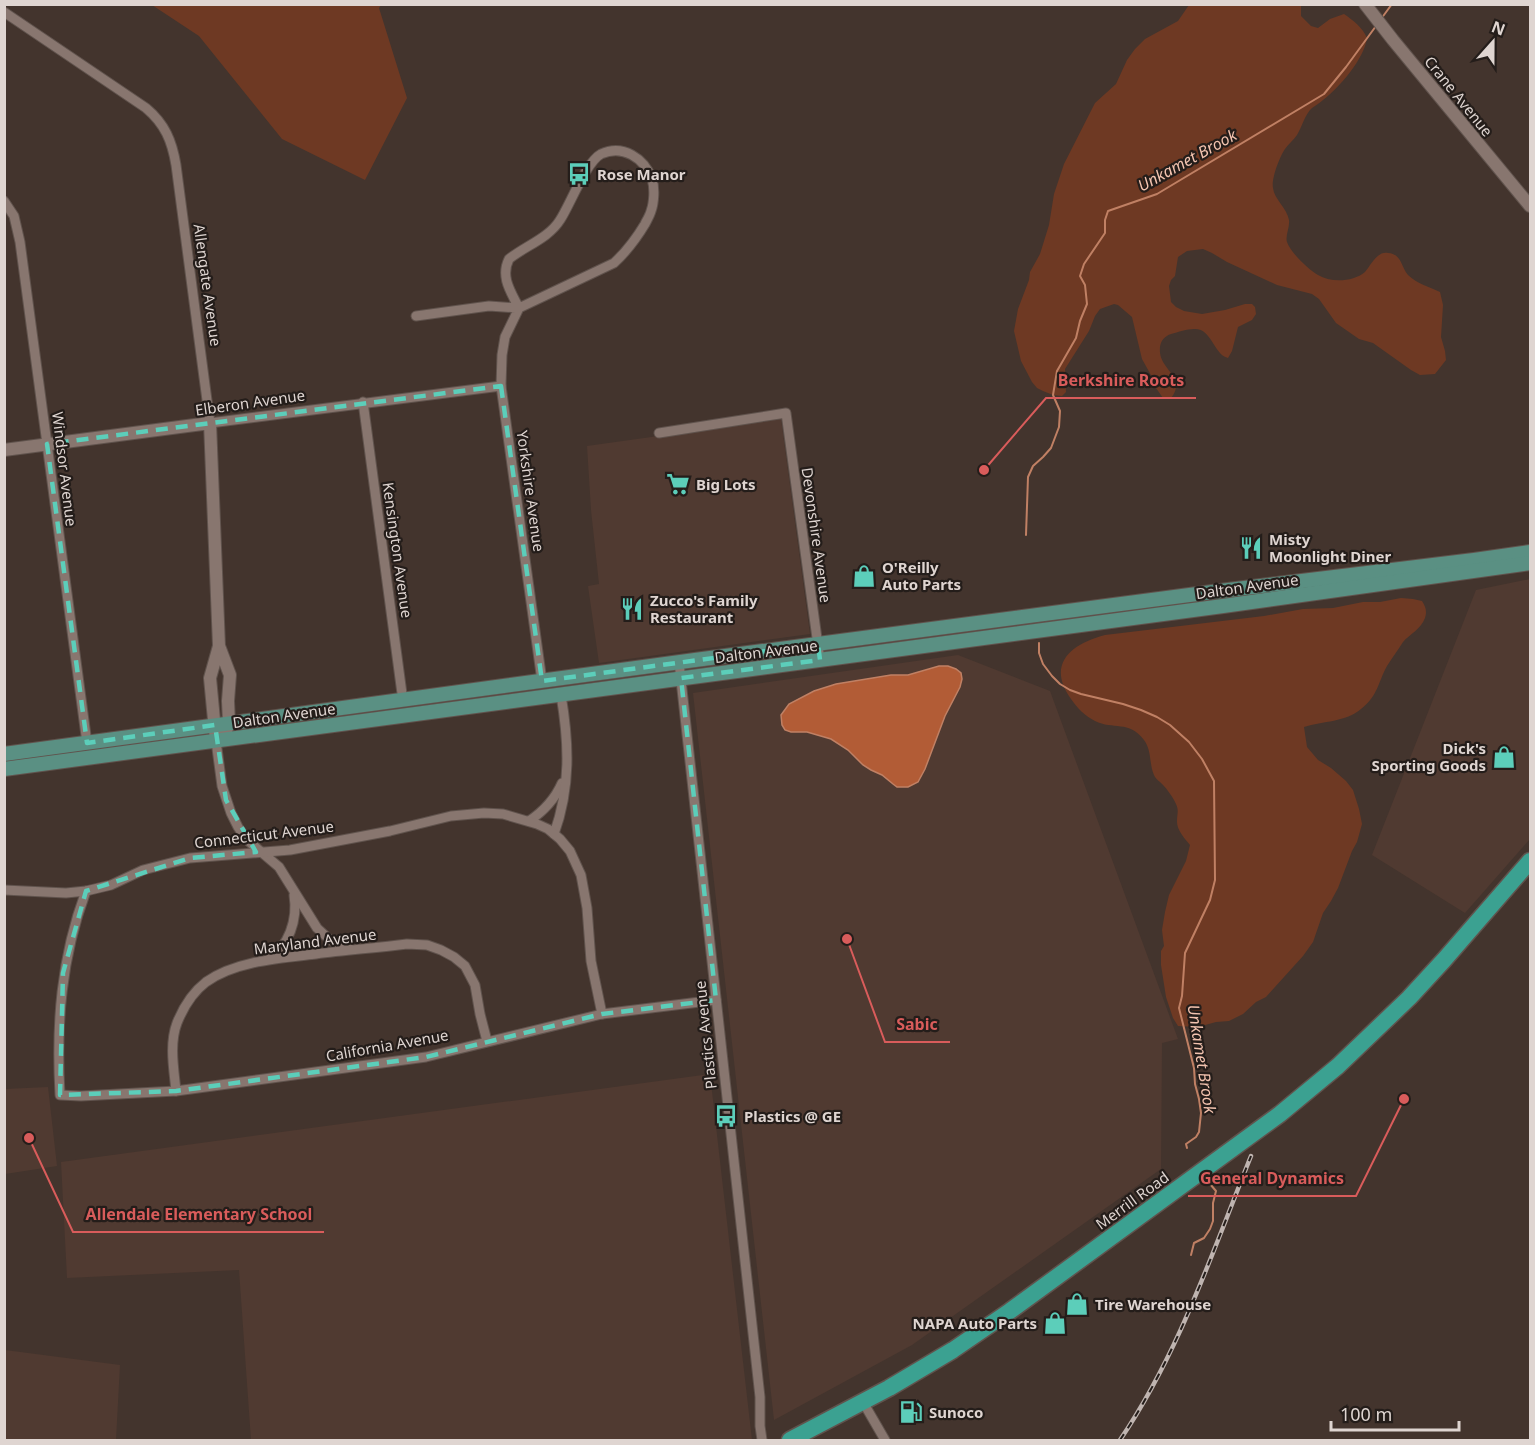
<svg xmlns="http://www.w3.org/2000/svg" width="1535" height="1445" viewBox="0 0 1535 1445" font-family="'Noto Sans',sans-serif">
<style>
.built{fill:#503a31}
.green{fill:#6e3923}
.water{fill:#b25c36;stroke:#c08064;stroke-width:1.5}
.lines{fill:none;stroke-linecap:round;stroke-linejoin:round}
.stream{stroke:#c08064;stroke-width:2}
.street-casing{stroke:#60534d;stroke-width:11}
.secondary-casing{stroke:#60534d;stroke-width:14}
.primary-casing{stroke:#60534d;stroke-width:16}
.highway-casing{stroke:#60534d;stroke-width:19}
.street{stroke:#88766f;stroke-width:9}
.secondary{stroke:#88766f;stroke-width:12}
.primary{stroke:#5a9083;stroke-width:14}
.highway{stroke:#3ba191;stroke-width:16}
.rail-casing{stroke:#bfb4b0;stroke-width:4.5}
.rail{stroke:#241d1a;stroke-width:2;stroke-dasharray:7;stroke-linecap:butt}
.marked{fill:none;stroke:#5cceba;stroke-width:4.5;stroke-dasharray:12 8;stroke-linejoin:round}
.labels{text-anchor:middle;dominant-baseline:central;stroke-width:4.5;stroke-linejoin:round;paint-order:stroke}
.street-label{font-size:15px;fill:#dfd5d1;stroke:#241d1a}
.poi-label{font-size:15px;font-weight:bold;fill:#dfd5d1;stroke:#241d1a;text-anchor:start}
.water-label{font-size:16px;font-style:italic;fill:#f3c3af;stroke:#241d1a}
.leader{fill:none;stroke:#d95c5b;stroke-width:2}
.callout-dot{fill:#d95c5b;stroke:#241d1a;stroke-width:2}
.callout-label{font-size:16px;text-anchor:middle;font-weight:bold;fill:#d95c5b;stroke:#241d1a;stroke-width:4.5;stroke-linejoin:round;paint-order:stroke}
</style>
<rect width="100%" height="100%" fill="#43342d"/>
<g class="built">
<path d="M781,419L810,634L599,663L588,586L599,584L591,510L587,446Z"/>
<path d="M1530,579V839L1465,913L1372,855L1476,590Z"/>
<path d="M958,655L1050,691L1178,1039L1162,1043L1161,1169L912,1345L774,1420L693,693Z"/>
<path d="M710,1074L752,1440H251L239,1270L67,1278L61,1162Z"/>
<path d="M48,1087L57,1166L5,1174V1089Z"/>
<path d="M5,1350L120,1365L116,1440H5Z"/>
</g>
<g class="green">
<path d="M152,5H381L379,8L407,98L365,180L282,139L199,36Z"/>
<path d="M1189,5H1301V16L1311,26L1318,28L1330,19L1344,14C1354,21 1362,27 1367,38C1364,59 1340,87 1323,100C1320,103 1316,105 1312,108C1305,114 1302,127 1297,135C1294,140 1288,144 1285,149C1280,156 1271,179 1273,188C1274,199 1287,208 1289,220C1290,227 1285,236 1287,242C1290,252 1309,270 1318,275C1331,283 1353,282 1365,272C1371,265 1377,251 1388,253C1402,254 1401,267 1408,275C1417,284 1430,287 1440,292L1443,305L1441,337L1445,351L1446,360L1435,374L1420,375L1411,370L1373,343L1359,339L1336,323L1319,299L1312,294L1277,285L1227,262L1212,253L1203,249L1187,251L1178,257L1175,276L1171,280L1169,286L1171,302L1176,307L1184,311L1202,314L1225,310L1245,304H1252L1255,307L1256,314L1252,320L1238,327L1232,351L1228,358C1213,354 1212,328 1194,329C1187,329 1178,332 1171,334C1165,336 1161,340 1160,347C1158,365 1175,371 1176,385C1176,391 1174,394 1171,398H1163L1156,388L1152,377L1142,359L1132,317L1118,305L1114,304L1100,309L1095,316L1089,331L1065,369L1066,392L1062,396L1053,395L1043,391L1037,388L1032,382L1021,361L1014,331L1018,309L1029,280L1030,272L1040,254L1049,225L1054,194L1064,164L1095,103L1116,84L1127,60L1135,49L1145,39L1178,21Z"/>
<path d="M1401,598L1413,599L1422,601C1426,607 1427,612 1425,618C1421,629 1410,634 1403,642C1398,650 1392,658 1387,666C1378,682 1378,696 1361,709C1346,722 1323,721 1304,727L1307,747L1318,760L1331,768L1346,781L1353,790L1359,809L1362,824L1357,842L1352,851L1338,888L1331,901L1323,913L1313,942L1303,956L1266,997L1256,1002L1243,1014L1229,1021L1216,1022L1198,1027L1178,1026L1173,1018L1166,997L1161,965V951L1164,946L1162,930L1165,912L1169,895L1186,861L1190,845C1185,839 1177,830 1177,822C1177,811 1180,811 1174,800C1171,795 1167,789 1163,785C1160,781 1156,780 1154,775C1149,764 1152,751 1144,740C1129,720 1113,730 1095,721C1084,715 1078,709 1071,699C1046,664 1071,644 1105,635L1264,616L1303,609L1333,608L1363,602H1380Z"/>
</g>
<path class="water" d="M939,666H948L956,669L961,673L962,679L960,687L945,716L925,769L918,782L908,787H897L893,784L882,775L871,770L863,765L848,750L831,739L807,732H791L785,730L782,725L781,715L789,704L814,691L836,684L891,675H908Z"/>
<g class="lines">
<g class="stream">
<path d="M1381,19L1392,4"/>
<path d="M1026,535L1028,477L1033,466L1043,457L1051,448L1059,427L1060,411L1053,395L1057,371L1076,338L1080,321L1087,304L1085,285L1080,276L1084,264L1105,233V220L1108,211L1157,194L1324,94L1346,67L1376,26"/>
<path d="M1039,643V653L1043,664L1052,676L1060,684L1070,690L1081,694L1123,704L1141,710L1157,717L1170,725L1189,742L1202,759L1214,781L1215,880L1210,900L1185,953L1182,996L1179,1008L1194,1068L1195,1084L1199,1099L1201,1113L1199,1132L1196,1137L1186,1144L1187,1148"/>
<path d="M1191,1255L1194,1243L1204,1238L1210,1229L1213,1221V1203L1216,1191L1210,1184"/>
</g>
<g class="street-casing">
<g id="street">
<path d="M4,12L146,108C165,124 172,141 176,165L210,423L501,386"/>
<path d="M4,201L14,216L20,242L87,743"/>
<path d="M416,316L489,306L519,308C511,292 500,277 509,259C525,246 549,238 560,220C570,205 586,162 601,154C623,144 644,158 652,179C655,188 654,203 651,211C650,215 647,220 645,224C636,239 627,251 614,263L519,308L505,337L502,355L501,386L542,681"/>
<path d="M363,402L403,701"/>
<path d="M659,433L786,413L820,660"/>
<path d="M679,662L760,1397V1426L762,1440"/>
<path d="M216,741L222,786L231,813L238,827L246,839L279,867L317,928L330,940L350,949"/>
<path d="M529,821C544,811 555,799 562,783"/>
<path d="M554,834C571,787 569,743 561,695"/>
<path d="M4,890L66,893L86,891L111,885L143,870L190,858L290,850L390,831L451,816L484,813L503,814L537,824L548,829L560,839L570,851L581,875L587,908L591,961L602,1014"/>
<path d="M86,891C61,958 56,1024 60,1095L81,1096L176,1091L426,1057L602,1014L716,1000"/>
<path d="M268,959C289,947 298,919 294,895"/>
<path d="M176,1091C174,1070 169,1044 177,1023C183,1008 193,992 206,982C235,961 281,958 316,954C346,950 376,948 407,944L427,945L441,950L454,957L465,966L475,985L480,1014L487,1041"/>
<path d="M863,1402L885,1440"/>
</g>
</g>
<g class="secondary-casing">
<g id="secondary">
<path d="M1365,4L1393,40L1530,206"/>
<path d="M4,450L210,423L219,646L210,678L216,741L225,734L229,723L228,701L230,675L219,646"/>
</g>
</g>
<g class="primary-casing">
<g id="primary">
<path d="M4,754L695,660L1220,591L1474,560L1530,552"/>
<path d="M4,769L1223,606L1530,563"/>
</g>
</g>
<g class="highway-casing">
<path id="highway" d="M790,1440L889,1388L953,1350L1010,1311L1280,1114L1338,1066L1409,998L1444,960L1530,861"/>
</g>
<use href="#street" class="street"/>
<use href="#secondary" class="secondary"/>
<use href="#primary" class="primary"/>
<use href="#highway" class="highway"/>
<g class="rail-casing">
<path id="rail" d="M1120,1440C1179,1353 1212,1253 1251,1156"/>
</g>
<use href="#rail" class="rail"/>
</g>
<path class="marked" d="M501,386L542,681L818,644L820,660L681,678L716,1000L602,1014L426,1057L176,1091L60,1095L63,973L86,891L190,858L256,852L226,800L215,725L87,743L47,444Z"/>
<defs>
<g id="bus-bare" transform="scale(1.8)"><path d="M-5-6H5V4H4V6H2V4H-2V6H-4V4H-5ZM-3.5-4V0h7V-4ZM-3.5 1.2v1.5H-2V1.2ZM2 1.2v1.5H3.5V1.2Z" fill="#5cceba" stroke="#241d1a" stroke-width="2.5" paint-order="stroke"/></g>
<g id="supermarket-bare" transform="scale(1.8)"><path d="M-6-5.5h2.5l.6 2H6L4.5 2H-2.5L-4.4-4H-6ZM-1.5 3.2a1.3 1.3 0 1 0 .1 0ZM3 3.2a1.3 1.3 0 1 0 .1 0Z" fill="#5cceba" stroke="#241d1a" stroke-width="2.5" paint-order="stroke"/></g>
<g id="restaurant-bare" transform="scale(1.8)"><path d="M-5-6h1v4h1v-4h1v4h1v-4h1v5L-1.5 .5V6h-2V.5L-5-1ZM5-6V6H3V1.5H1.5Q1.5-4 5-6Z" fill="#5cceba" stroke="#241d1a" stroke-width="2.5" paint-order="stroke"/></g>
<g id="shop-bare" transform="scale(1.8)"><path d="M-5-2.5h2.3a2.7 3.5 0 0 1 5.4 0H5L5.5 6h-11ZM-1.5-2.5h3a1.5 2.3 0 0 0-3 0Z" fill="#5cceba" stroke="#241d1a" stroke-width="2.5" paint-order="stroke"/></g>
<g id="fuel-bare" transform="scale(1.8)"><path d="M-5.5-6h7V0h2V4h1.3V-2.5L3-4.5l.8-.8L6-3V5H2.5V1h-1V6h-7ZM-4.2-4.7v3.2H.2V-4.7Z" fill="#5cceba" stroke="#241d1a" stroke-width="2.5" paint-order="stroke"/></g>
</defs>
<g fill-rule="evenodd">
<use href="#bus-bare" x="579" y="174"/>
<use href="#supermarket-bare" x="678" y="484"/>
<use href="#restaurant-bare" x="1251" y="548"/>
<use href="#shop-bare" x="864" y="576"/>
<use href="#restaurant-bare" x="632" y="609"/>
<use href="#shop-bare" x="1504" y="757"/>
<use href="#bus-bare" x="726" y="1116"/>
<use href="#shop-bare" x="1077" y="1304"/>
<use href="#shop-bare" x="1055" y="1323"/>
<use href="#fuel-bare" x="911" y="1412"/>
</g>
<g class="labels">
<g class="street-label">
<text transform="translate(1459 96) rotate(51)">Crane Avenue</text>
<text transform="translate(208 285) rotate(82)">Allengate Avenue</text>
<text transform="translate(250 402) rotate(-8)">Elberon Avenue</text>
<text transform="translate(65 469) rotate(83)">Windsor Avenue</text>
<text transform="translate(531 491) rotate(82)">Yorkshire Avenue</text>
<text transform="translate(817 535) rotate(82)">Devonshire Avenue</text>
<text transform="translate(398 550) rotate(82)">Kensington Avenue</text>
<text transform="translate(1247 586) rotate(-8)">Dalton Avenue</text>
<text transform="translate(766 651) rotate(-7)">Dalton Avenue</text>
<text transform="translate(284 715) rotate(-8)">Dalton Avenue</text>
<text transform="translate(264 834) rotate(-7)">Connecticut Avenue</text>
<text transform="translate(315 941) rotate(-7)">Maryland Avenue</text>
<text transform="translate(705 1035) rotate(-96)">Plastics Avenue</text>
<text transform="translate(387 1045) rotate(-10)">California Avenue</text>
<text transform="translate(1132 1200) rotate(-36)">Merrill Road</text>
</g>
<g class="poi-label">
<text x="597" y="174">Rose Manor</text>
<text x="696" y="484">Big Lots</text>
<text x="1269" y="539">Misty<tspan x="1269" dy="17">Moonlight Diner</tspan></text>
<text x="882" y="567">O'Reilly<tspan x="882" dy="17">Auto Parts</tspan></text>
<text x="650" y="600">Zucco's Family<tspan x="650" dy="17">Restaurant</tspan></text>
<text x="1486" y="748" text-anchor="end">Dick's<tspan x="1486" dy="17">Sporting Goods</tspan></text>
<text x="744" y="1116">Plastics @ GE</text>
<text x="1095" y="1304">Tire Warehouse</text>
<text x="1037" y="1323" text-anchor="end">NAPA Auto Parts</text>
<text x="929" y="1412">Sunoco</text>
</g>
<g class="water-label">
<text transform="translate(1187 160) rotate(-29)">Unkamet Brook</text>
<text transform="translate(1202 1059) rotate(81)">Unkamet Brook</text>
</g>
</g>
<path class="leader" d="M984 470L1046 398H1196M847 939L885 1042H950M1404 1099L1356 1196H1188M29 1138L73 1232H324"/>
<g class="callout-dot">
<circle cx="984" cy="470" r="6"/>
<circle cx="847" cy="939" r="6"/>
<circle cx="1404" cy="1099" r="6"/>
<circle cx="29" cy="1138" r="6"/>
</g>
<g class="callout-label">
<text x="1121" y="386">Berkshire Roots</text>
<text x="917" y="1030">Sabic</text>
<text x="1272" y="1184">General Dynamics</text>
<text x="199" y="1220">Allendale Elementary School</text>
</g>
<rect width="1535" height="1445" fill="none" stroke="#dfd5d1" stroke-width="12"/>
<g transform="translate(1493 42) rotate(21)" stroke="#241d1a" stroke-width="4.5" paint-order="stroke">
<path d="M0-4.5L10 22L0 15L-10 22Z" fill="#dfd5d1"/>
<text y="-9" font-size="16" font-weight="bold" text-anchor="middle" fill="#dfd5d1">N</text>
</g>
<path d="M1331 1421v9h128v-9" fill="none" stroke="#dfd5d1" stroke-width="3"/>
<text x="1340" y="1421" font-size="18" fill="#dfd5d1" stroke="#241d1a" stroke-width="4.5" paint-order="stroke">100 m</text>
</svg>
